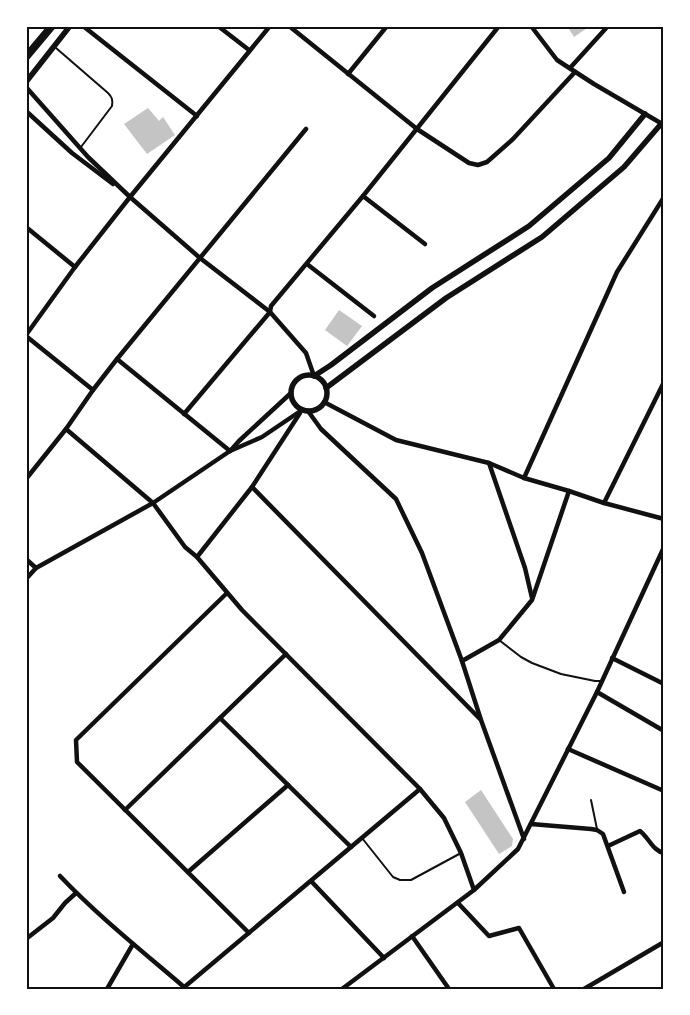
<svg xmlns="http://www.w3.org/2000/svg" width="690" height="1015" viewBox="0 0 690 1015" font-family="Quicksand,sans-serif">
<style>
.building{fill:#c4c4c4}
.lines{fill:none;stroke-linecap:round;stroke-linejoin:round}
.service{stroke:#111;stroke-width:2}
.minor{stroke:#111;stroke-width:4.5}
.tertiary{stroke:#111;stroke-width:5.5}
.trunk{stroke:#111;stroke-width:8}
.neatline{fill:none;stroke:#111;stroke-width:2}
</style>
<rect width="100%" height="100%" fill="#fff"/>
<g class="building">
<path d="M567,26H590L574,37Z"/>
<path d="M148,108L159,121L163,117L175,135L147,154L124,124Z"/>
<path d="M339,310L362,326L347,346L325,330Z"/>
<path d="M481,790L513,839L512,846L499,854L465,802Z"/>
</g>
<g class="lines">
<g class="service">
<path d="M56,48L108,93C112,97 113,100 112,106L81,147"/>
<path d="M499,640L521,657L532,663L561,674L595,681H602"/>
<path d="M591,800L597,829"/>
<path d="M362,838L393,877L400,880H411L461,853"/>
</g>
<g class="minor">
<path d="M83,26L197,116"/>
<path d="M218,26L249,50"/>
<path d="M289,26L417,129L469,163L478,165L487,162L513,139L575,72"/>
<path d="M531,26L557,60L594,84L664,125"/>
<path d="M570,68L608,26"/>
<path d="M348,74L387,26"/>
<path d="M26,87L88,157L130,197L200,258L270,312L306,353L314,376"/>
<path d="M26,111L72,153L113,184"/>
<path d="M363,196L425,244"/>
<path d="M26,227L75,267"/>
<path d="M307,264L374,316"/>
<path d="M26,335L75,267L130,197L270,26"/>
<path d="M26,336L93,390"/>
<path d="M117,359L230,451"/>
<path d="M324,402L396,440L489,463L524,478L569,491L604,503L664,519"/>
<path d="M308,411L321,429L396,499L422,553L462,661L481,720L524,839"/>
<path d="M184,414L270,312L271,306L363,196L499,26"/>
<path d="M66,429L153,503L185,547L197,557L242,610L420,789L444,818L461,853L474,890"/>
<path d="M231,450L239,441L291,393"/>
<path d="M489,463L525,568L532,598"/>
<path d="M524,478L617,272L664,197"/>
<path d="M26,479L66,429L93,390L117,359L306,129"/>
<path d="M252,487L480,719"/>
<path d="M604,503L664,382"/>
<path d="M197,557L252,487L300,413"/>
<path d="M26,559L36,568"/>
<path d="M26,579L36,568L153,503L230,451L262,437L302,410"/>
<path d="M227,593L76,740L77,762L249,933"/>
<path d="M612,658L664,684"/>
<path d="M462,661L499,640L532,600L569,491"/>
<path d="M597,692L664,731"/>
<path d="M220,718L351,847"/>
<path d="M568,749L664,791"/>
<path d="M125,810L286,654"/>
<path d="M531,824L591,829L597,830L603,834L624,892"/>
<path d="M608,846L640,831C649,838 653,851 664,853"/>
<path d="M188,872L288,785"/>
<path d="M60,876C98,916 142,951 184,987"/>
<path d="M311,881L384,958"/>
<path d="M458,903L489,936L519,928L554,989"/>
<path d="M412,936L449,989"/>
<path d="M26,939L53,918L65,903L76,893"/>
<path d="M107,989L133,944"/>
<path d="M182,989L420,789"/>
<path d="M342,989L474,890L518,849L597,692L664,547"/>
<path d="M584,989L664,942"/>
</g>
<g class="tertiary">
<path d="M26,82L70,26"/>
<circle cx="309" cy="393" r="18"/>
<path d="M314,376L331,365L432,288L529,226L609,158L645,114"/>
<path d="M326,388L446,298L542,237L624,167L661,124"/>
</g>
<path class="trunk" d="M26,57L52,26"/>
</g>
<rect width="690" height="1015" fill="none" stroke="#ffffff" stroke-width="55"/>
<rect x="28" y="28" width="634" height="960" class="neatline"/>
</svg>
